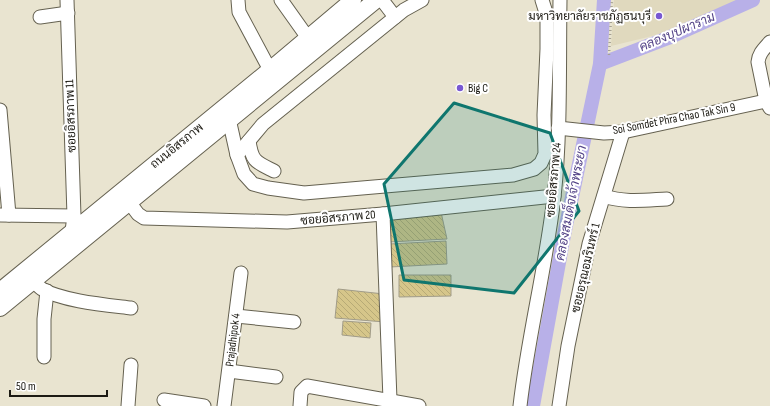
<svg xmlns="http://www.w3.org/2000/svg" width="770" height="406" viewBox="0 0 770 406" font-family="'Sofia Sans Condensed',Sarabun,sans-serif">
<style>
.built{fill:#e0d9be}
.lines{fill:none;stroke-linecap:round;stroke-linejoin:round}
.canal{stroke:#b8b0e8;stroke-width:14}
.building{fill:url(#building-back-hatch);stroke:#a19c89}
.minor-casing{stroke:#656150;stroke-width:15}
.major-casing{stroke:#656150;stroke-width:18}
.path{stroke:#a5a192;stroke-width:2.5;stroke-dasharray:1 3;stroke-linecap:butt}
.minor{stroke:#fff;stroke-width:13}
.major{stroke:#fff;stroke-width:16}
.marked{fill:#0f766e;fill-opacity:0.2;stroke:#0f766e;stroke-width:3;stroke-linejoin:round}
.poi-dot{fill:#7858d2;stroke:#fff;stroke-width:1.5}
.labels{text-anchor:middle;dominant-baseline:central;stroke-width:4;stroke-linejoin:round;paint-order:stroke}
.poi-label{font-size:12px;fill:#1c1a13;stroke:#fff;text-anchor:end}
.street-label{font-size:12px;fill:#1c1a13;stroke:#fff}
.water-label{font-size:13px;font-style:italic;fill:#534387;stroke:#fff}
</style>
<defs>
<pattern id="building-back-hatch" width="6" height="6" patternUnits="userSpaceOnUse"><rect width="6" height="6" fill="#d6c68a"/><path d="M-1 5l2 2M0 0l6 6M5-1l2 2" fill="none" stroke="#b7aa76"/></pattern>
</defs>
<rect width="100%" height="100%" fill="#e9e4d0"/>
<path class="built" d="M614,0H738L673,31L611,46Z"/>
<g class="lines">
<g class="canal">
<path d="M600,64L668,38L753,0"/>
<path d="M533,406L564,235L600,64L604,0"/>
</g>
</g>
<g class="building">
<path d="M441,212L447,239L389,242V218Z"/>
<path d="M446,241L447,264L390,267L389,244Z"/>
<path d="M399,275H451V296L399,297Z"/>
<path d="M338,289L384,294L385,322L335,318Z"/>
<path d="M343,321L371,323L370,338L342,335Z"/>
</g>
<g class="lines">
<g class="minor-casing">
<g id="minor">
<path d="M67,0L74,216L72,231"/>
<path d="M238,0L239,12L270,70"/>
<path d="M281,0L308,38"/>
<path d="M382,0L395,17"/>
<path d="M40,17L68,13"/>
<path d="M770,42C764,49 759,53 758,62L766,101L770,108"/>
<path d="M0,110L9,215"/>
<path d="M229,119L237,155L244,174L253,184L268,188L304,193L513,175L534,169L541,163L545,154L544,115L547,49V16L542,0"/>
<path d="M558,128L604,133L623,132L766,101"/>
<path d="M249,141C252,162 256,162 274,171"/>
<path d="M237,155L263,124L404,10L422,0"/>
<path d="M604,196C624,203 646,200 667,199"/>
<path d="M129,202L138,214L144,218L287,222L383,214L554,196"/>
<path d="M383,214L390,400"/>
<path d="M0,215L74,216"/>
<path d="M33,281C36,284 39,287 42,289C62,301 107,305 131,308"/>
<path d="M236,316L294,322"/>
<path d="M44,357V319L47,291"/>
<path d="M229,371L276,377"/>
<path d="M164,400L204,406"/>
<path d="M128,406L131,365"/>
<path d="M224,406L241,273"/>
<path d="M300,406L301,392L307,386L419,406"/>
<path d="M520,406C528,336 546,267 554,197C561,133 559,64 560,0"/>
<path d="M559,406L568,346L589,244L623,132"/>
</g>
</g>
<g class="major-casing">
<g id="major">
<path d="M0,291L270,70L353,0"/>
<path d="M0,308L376,0"/>
</g>
</g>
<path class="path" d="M609,55L612,0"/>
<use href="#minor" class="minor"/>
<use href="#major" class="major"/>
</g>
<path class="marked" d="M454,103L550,133L579,211L514,293L404,280L384,184Z"/>
<g class="poi-dot">
<circle cx="659" cy="16" r="4"/>
<circle cx="460" cy="88" r="4"/>
</g>
<g class="labels">
<g class="poi-label">
<text x="651" y="16">มหาวิทยาลัยราชภัฏธนบุรี</text>
<text x="468" y="88" text-anchor="start">Big C</text>
</g>
<g class="street-label">
<text transform="translate(71 116) rotate(-92)">ซอยอิสรภาพ 11</text>
<text transform="translate(674 119) rotate(-11)">Soi Somdet Phra Chao Tak Sin 9</text>
<text transform="translate(177 146) rotate(-39)">ถนนอิสรภาพ</text>
<text transform="translate(554 180) rotate(-85)">ซอยอิสรภาพ 24</text>
<text transform="translate(338 218) rotate(-5)">ซอยอิสรภาพ 20</text>
<text transform="translate(586 268) rotate(-77)">ซอยอรุณอมรินทร์ 1</text>
<text transform="translate(233 340) rotate(-83)">Prajadhipok 4</text>
</g>
<g class="water-label">
<text transform="translate(677 32) rotate(-23)">คลองบุปผาราม</text>
<text transform="translate(571 203) rotate(-79)">คลองสมเด็จเจ้าพระยา</text>
</g>
</g>
<path d="M10 390v6h97v-6" fill="none" stroke="#1c1a13" stroke-width="2"/>
<text x="16" y="390" font-size="12" fill="#1c1a13" stroke="#ffffff" stroke-width="3" paint-order="stroke">50 m</text>
</svg>
